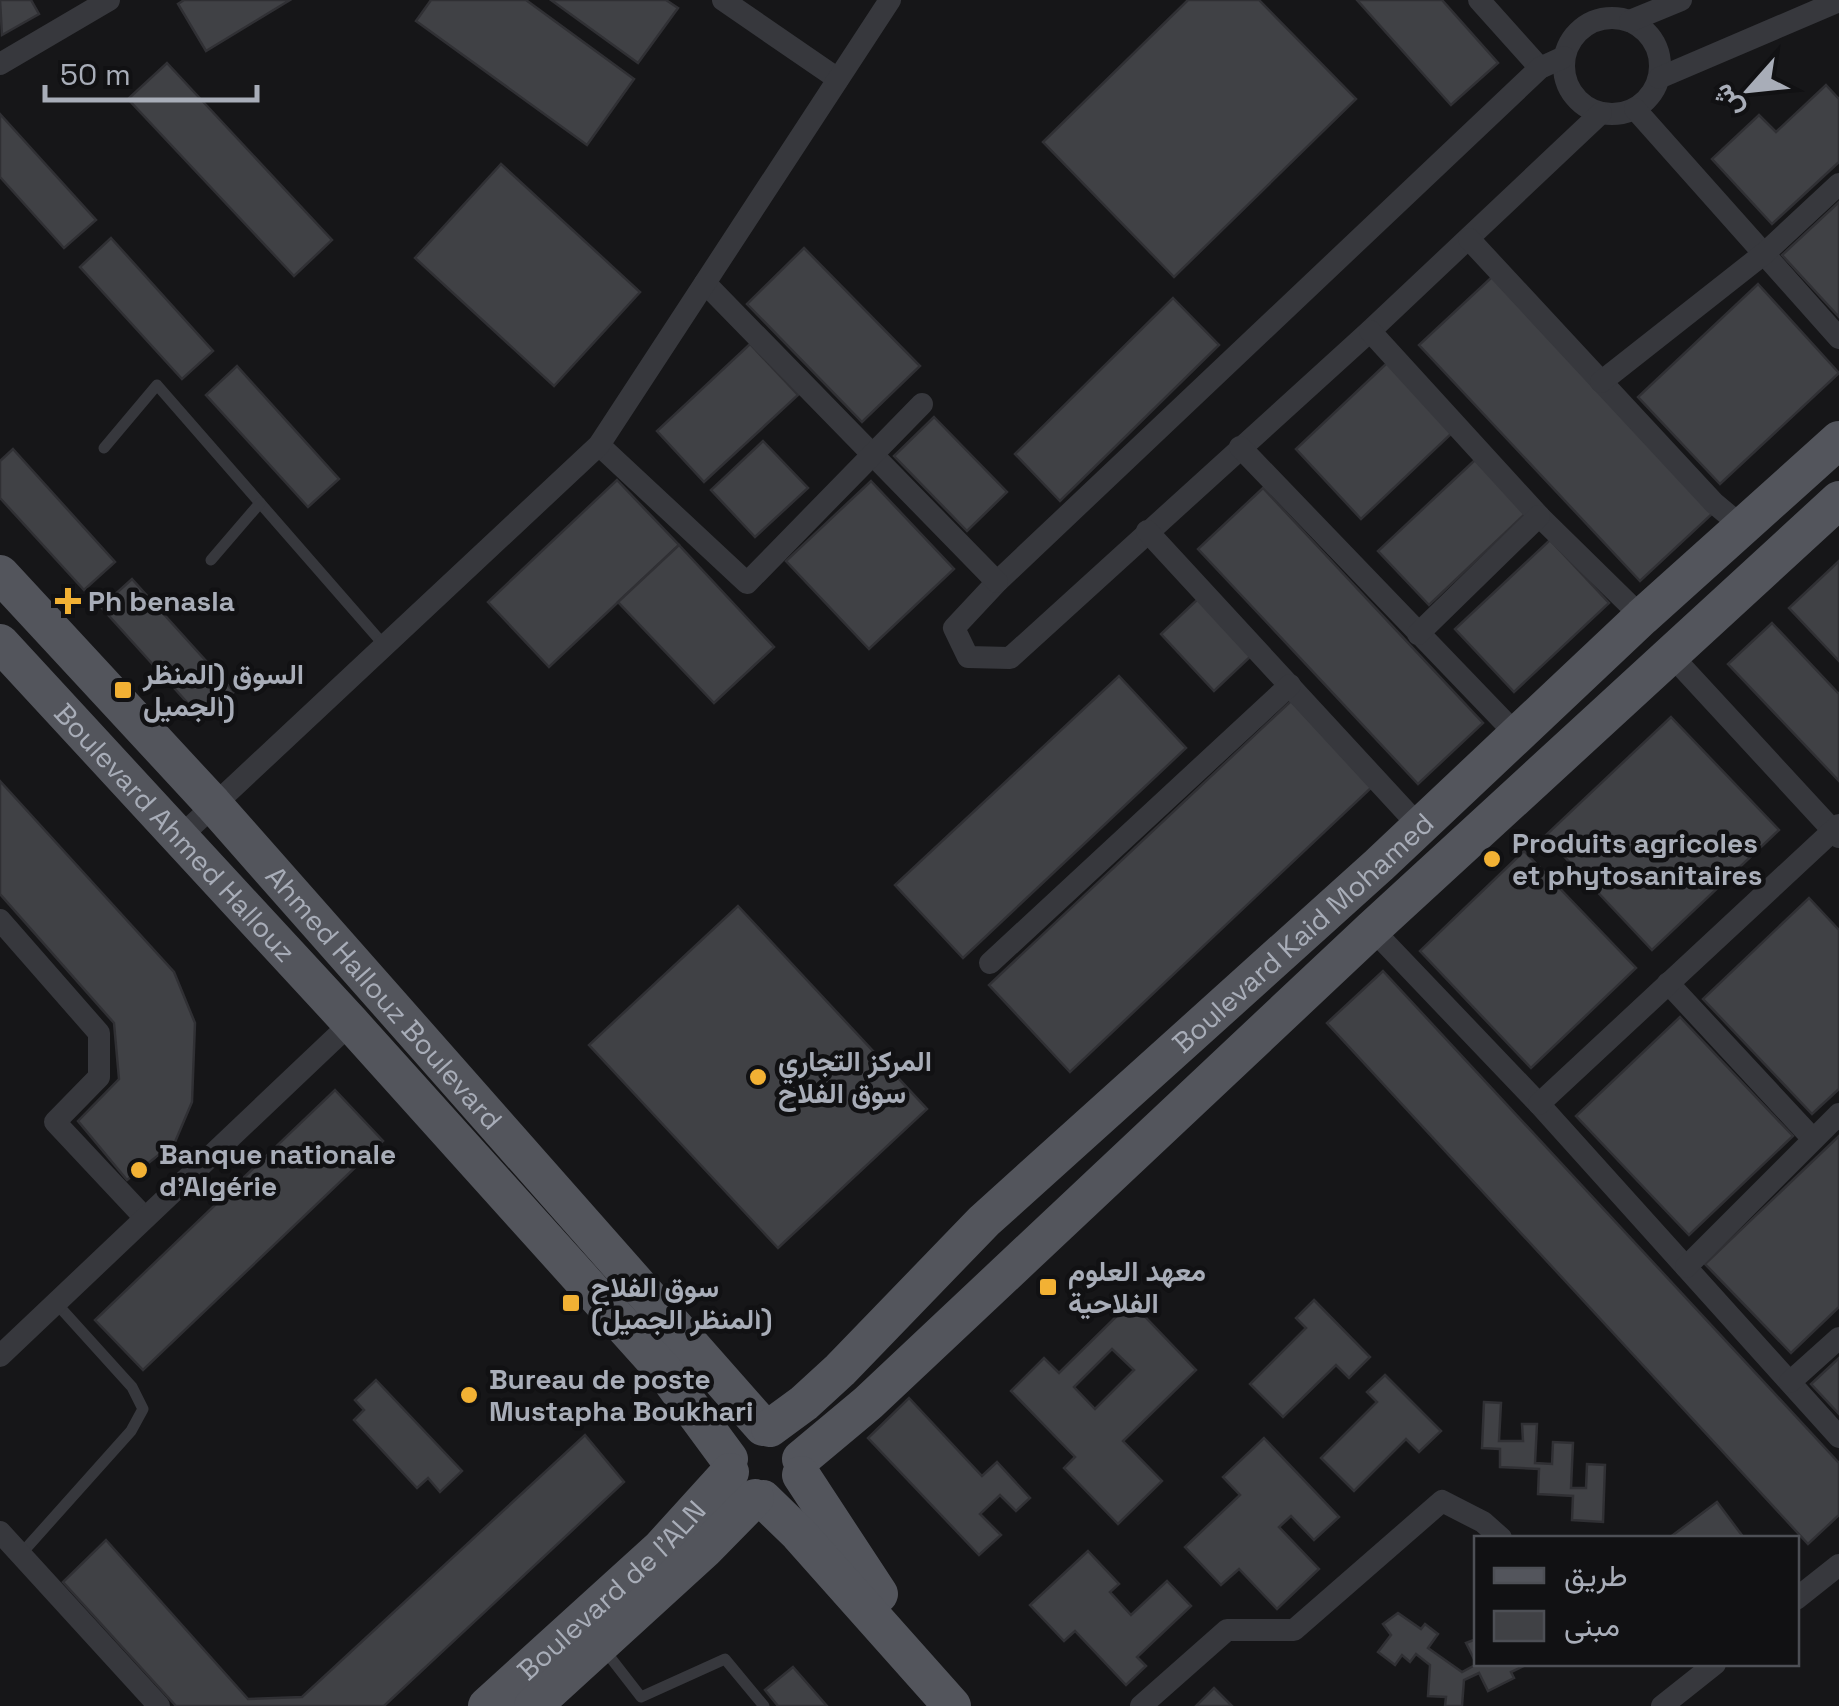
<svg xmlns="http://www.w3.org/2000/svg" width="1839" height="1706" viewBox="0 0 1839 1706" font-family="'Space Grotesk',Vazirmatn,sans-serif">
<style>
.building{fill:#404145;stroke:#303034;stroke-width:2.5;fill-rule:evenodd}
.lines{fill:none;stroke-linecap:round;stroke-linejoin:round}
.lane{stroke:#37383d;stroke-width:11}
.street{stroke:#37383d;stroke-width:22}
.primary{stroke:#53555c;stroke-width:38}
.poi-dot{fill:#f2b134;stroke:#111113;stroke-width:4}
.labels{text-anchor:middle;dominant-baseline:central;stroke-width:9;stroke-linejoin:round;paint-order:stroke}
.poi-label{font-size:28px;font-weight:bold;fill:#a8adb8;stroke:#111113;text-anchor:start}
.street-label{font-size:28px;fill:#a8adb8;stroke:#111113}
</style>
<rect width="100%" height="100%" fill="#161618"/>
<g class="building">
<path d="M0,0H31L39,14L2,35Z"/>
<path d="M184,0H290L206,51L178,4Z"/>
<path d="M431,0H526L634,79L587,145L416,21Z"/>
<path d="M551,0H666L678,8L638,63Z"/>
<path d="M1188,0H1259L1356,99L1174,277L1043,142Z"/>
<path d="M1357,0H1442L1498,63L1451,105Z"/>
<path d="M167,63L332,240L294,276L128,99Z"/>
<path d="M1826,85L1839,99V162L1772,224L1712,159L1759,115L1776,132Z"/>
<path d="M0,114L96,220L64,248L0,177Z"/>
<path d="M501,164L640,292L554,386L415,258Z"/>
<path d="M1839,202V317L1782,255Z"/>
<path d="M111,238L213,351L182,379L80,267Z"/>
<path d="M804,248L920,366L862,422L747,304Z"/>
<path d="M1492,277L1713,513L1640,581L1419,345Z"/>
<path d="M1758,284L1839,373L1720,484L1638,397Z"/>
<path d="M1173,298L1219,345L1060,501L1015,454Z"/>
<path d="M750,344L798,395L704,482L657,431Z"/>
<path d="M1387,363L1452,433L1361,519L1296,449Z"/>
<path d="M237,366L339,479L308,507L206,395Z"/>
<path d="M934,417L1007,492L967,531L894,456Z"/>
<path d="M763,441L808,488L755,537L711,490Z"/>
<path d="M13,449L115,562L84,590L0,498V461Z"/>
<path d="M1475,460L1526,513L1429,605L1378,551Z"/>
<path d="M617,480L679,545L549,667L488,602Z"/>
<path d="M871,481L954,569L869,649L786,561Z"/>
<path d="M1263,488L1483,723L1418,784L1198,549Z"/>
<path d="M1550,540L1609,603L1514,692L1455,629Z"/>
<path d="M679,545L774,647L714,703L618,602Z"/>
<path d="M1839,561V661L1789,608Z"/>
<path d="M132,579L234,692L203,720L101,607Z"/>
<path d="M1199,598L1252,655L1214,691L1161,634Z"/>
<path d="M1772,623L1839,694V781L1728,664Z"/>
<path d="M1119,676L1186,748L963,958L895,885Z"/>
<path d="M1291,701L1372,787L1070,1072L989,985Z"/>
<path d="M1671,717L1779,830L1652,950L1545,836Z"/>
<path d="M0,781L174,972L195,1023L192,1102L175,1142L127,1180L78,1121L119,1079L114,1023L0,894Z"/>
<path d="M1524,851L1636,968L1531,1068L1420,951Z"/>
<path d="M1809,898L1839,930V1089L1812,1114L1703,999Z"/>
<path d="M738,906L927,1109L778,1248L589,1045Z"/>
<path d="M1383,971L1839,1463V1515L1808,1544L1327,1023Z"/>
<path d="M1680,1017L1793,1136L1689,1235L1576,1116Z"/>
<path d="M335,1090L383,1141L143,1370L95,1320Z"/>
<path d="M1839,1136V1307L1791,1353L1705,1264Z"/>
<path d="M1314,1300L1370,1357L1349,1378L1336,1365L1283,1417L1250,1384L1306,1328L1296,1318Z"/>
<path d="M1131,1302L1196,1370L1123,1441L1162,1481L1118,1524L1064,1468L1075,1457L1011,1391L1044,1358L1059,1373ZM1112,1349L1134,1370L1095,1409L1074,1387Z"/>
<path d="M1839,1358V1414L1811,1384Z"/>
<path d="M1385,1375L1441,1431L1419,1452L1406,1439L1354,1491L1321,1458L1377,1402L1367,1392Z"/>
<path d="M376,1380L462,1471L440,1492L428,1478L417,1488L354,1420L364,1410L355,1400Z"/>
<path d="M909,1398L982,1476L997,1462L1030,1498L1016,1511L1000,1495L980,1514L1001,1535L979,1555L868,1438Z"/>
<path d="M1484,1402L1501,1403L1499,1441H1523L1522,1424H1537L1535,1463L1552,1464L1553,1442L1573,1443L1571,1488H1586L1587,1464L1605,1465L1603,1522L1572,1520L1573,1496L1538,1494L1539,1469L1500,1467V1449L1482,1448Z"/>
<path d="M585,1435L624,1482L384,1706H176L63,1582L106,1540L248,1699L302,1697Z"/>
<path d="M1264,1438L1339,1517L1314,1540L1291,1516L1279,1527L1319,1569L1277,1609L1239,1569L1221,1585L1185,1547L1240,1495L1223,1477Z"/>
<path d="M1717,1502L1744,1538H1669Z"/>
<path d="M1088,1551L1119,1584L1110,1592L1131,1615L1167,1581L1191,1606L1137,1657L1146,1666L1126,1685L1075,1631L1064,1641L1030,1605Z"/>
<path d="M1398,1613L1421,1629L1425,1624L1438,1634L1428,1648L1462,1672L1477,1664H1528L1511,1672L1514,1678L1488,1691L1479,1673L1464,1680L1462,1706H1445L1446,1697L1428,1696L1430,1665L1416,1654L1410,1662L1402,1655L1395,1665L1378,1652L1391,1635L1383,1624Z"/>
<path d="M1476,1639V1663L1466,1643Z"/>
<path d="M793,1667L827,1706H778L765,1690Z"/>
<path d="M1214,1688L1232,1706H1196Z"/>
</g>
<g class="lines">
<g class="lane">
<path d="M104,448L157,385L384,645"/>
<path d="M211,560L260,503"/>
<path d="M21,1554L131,1431L143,1409L132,1387L56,1303"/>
<path d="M603,1648L641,1697L725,1659L764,1706"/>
</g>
<g class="street">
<path d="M723,0L838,79"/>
<path d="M1479,0L1540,68"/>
<circle cx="1612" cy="66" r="48"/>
<path d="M1630,21L1681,0"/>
<path d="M1564,57L1540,68L997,582L954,628L968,657L1010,658L1370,331L1601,113"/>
<path d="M0,64L109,0"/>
<path d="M1659,78L1839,1"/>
<path d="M1635,109L1839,338"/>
<path d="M1469,239L1714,503L1744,528"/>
<path d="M705,283L997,582"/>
<path d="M1370,331L1539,516L1642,617"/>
<path d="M1601,382L1766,252L1839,184"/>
<path d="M599,445L747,583L922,404"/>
<path d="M1240,447L1517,735"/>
<path d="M1147,531L1420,827"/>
<path d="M1418,634L1539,516"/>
<path d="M1671,655L1839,837"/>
<path d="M180,837L599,445L890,0"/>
<path d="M0,920L99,1033V1077L55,1122L145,1218"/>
<path d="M1372,929L1539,1104L1839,1437"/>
<path d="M990,963L1290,685"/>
<path d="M1668,983L1813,1139"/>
<path d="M1539,1104L1839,825"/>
<path d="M1686,1267L1839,1114"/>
<path d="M0,1356L351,1023"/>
<path d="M1790,1382L1839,1338"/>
<path d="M0,1532L159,1706"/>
<path d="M1796,1599L1839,1565"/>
<path d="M1141,1706L1227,1630H1294L1442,1501L1483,1522L1501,1538"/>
<path d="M1662,1706L1715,1664"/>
</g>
<g class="primary">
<path id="s1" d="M0,574L213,804L763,1427"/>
<path id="s2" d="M0,643L351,1023L665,1372L729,1459"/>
<path id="s3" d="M770,1428L804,1403L840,1370L984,1221L1379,865L1642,617L1839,440"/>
<path d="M801,1459L868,1403L1372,929L1839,500"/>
<path d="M801,1475L879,1594"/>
<path d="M763,1499L799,1534L952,1706"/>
<path id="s4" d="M487,1706L661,1548L730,1472"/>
<path d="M533,1706L705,1549L755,1498"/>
</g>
</g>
<g class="poi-dot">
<path d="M63 586h10v10h10v10h-10v10h-10v-10h-10v-10h10z"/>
<rect x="113" y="680" width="20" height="20" rx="5"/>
<circle cx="1492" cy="859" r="10"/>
<circle cx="758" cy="1077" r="10"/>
<circle cx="139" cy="1170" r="10"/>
<rect x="1038" y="1277" width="20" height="20" rx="5"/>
<rect x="561" y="1293" width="20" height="20" rx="5"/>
<circle cx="469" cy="1395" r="10"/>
</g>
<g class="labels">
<g class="poi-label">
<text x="88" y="601">Ph benasla</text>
<text x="143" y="674">السوق (المنظر<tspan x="143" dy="32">الجميل)</tspan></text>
<text x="1512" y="843">Produits agricoles<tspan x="1512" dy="32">et phytosanitaires</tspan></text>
<text x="778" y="1061">المركز التجاري<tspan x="778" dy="32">سوق الفلاح</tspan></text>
<text x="159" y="1154">Banque nationale<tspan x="159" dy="32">d'Algérie</tspan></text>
<text x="1068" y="1271">معهد العلوم<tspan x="1068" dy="32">الفلاحية</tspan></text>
<text x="591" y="1287">سوق الفلاح<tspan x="591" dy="32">(المنظر الجميل)</tspan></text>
<text x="489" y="1379">Bureau de poste<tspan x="489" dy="32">Mustapha Boukhari</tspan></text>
</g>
<g class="street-label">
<text stroke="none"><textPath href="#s2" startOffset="258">Boulevard Ahmed Hallouz</textPath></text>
<text stroke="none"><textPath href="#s3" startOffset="728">Boulevard Kaid Mohamed</textPath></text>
<text stroke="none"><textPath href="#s1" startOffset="572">Ahmed Hallouz Boulevard</textPath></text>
<text stroke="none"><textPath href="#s4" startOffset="170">Boulevard de l'ALN</textPath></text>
</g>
</g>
<rect x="1474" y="1536" width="325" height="130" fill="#111113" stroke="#4d4f55" stroke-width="2.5"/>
<rect x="1494" y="1568" width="50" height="15" fill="#53555c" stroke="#4d4f55" stroke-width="2.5"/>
<text x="1564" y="1586" font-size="30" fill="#a8adb8">طريق</text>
<rect x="1494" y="1611" width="50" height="30" fill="#404145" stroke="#4d4f55" stroke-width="2.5"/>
<text x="1564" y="1636" font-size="30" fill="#a8adb8">مبنى</text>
<g transform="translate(1749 90) rotate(243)" stroke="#111113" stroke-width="8" paint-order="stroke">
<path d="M0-8L18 38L0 25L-18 38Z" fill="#a8adb8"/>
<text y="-15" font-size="28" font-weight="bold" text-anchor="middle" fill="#a8adb8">ش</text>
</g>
<path d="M45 85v15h212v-15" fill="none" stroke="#a8adb8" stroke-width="5"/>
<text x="60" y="85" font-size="30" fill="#a8adb8" stroke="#111113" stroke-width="8" paint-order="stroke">50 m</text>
</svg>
